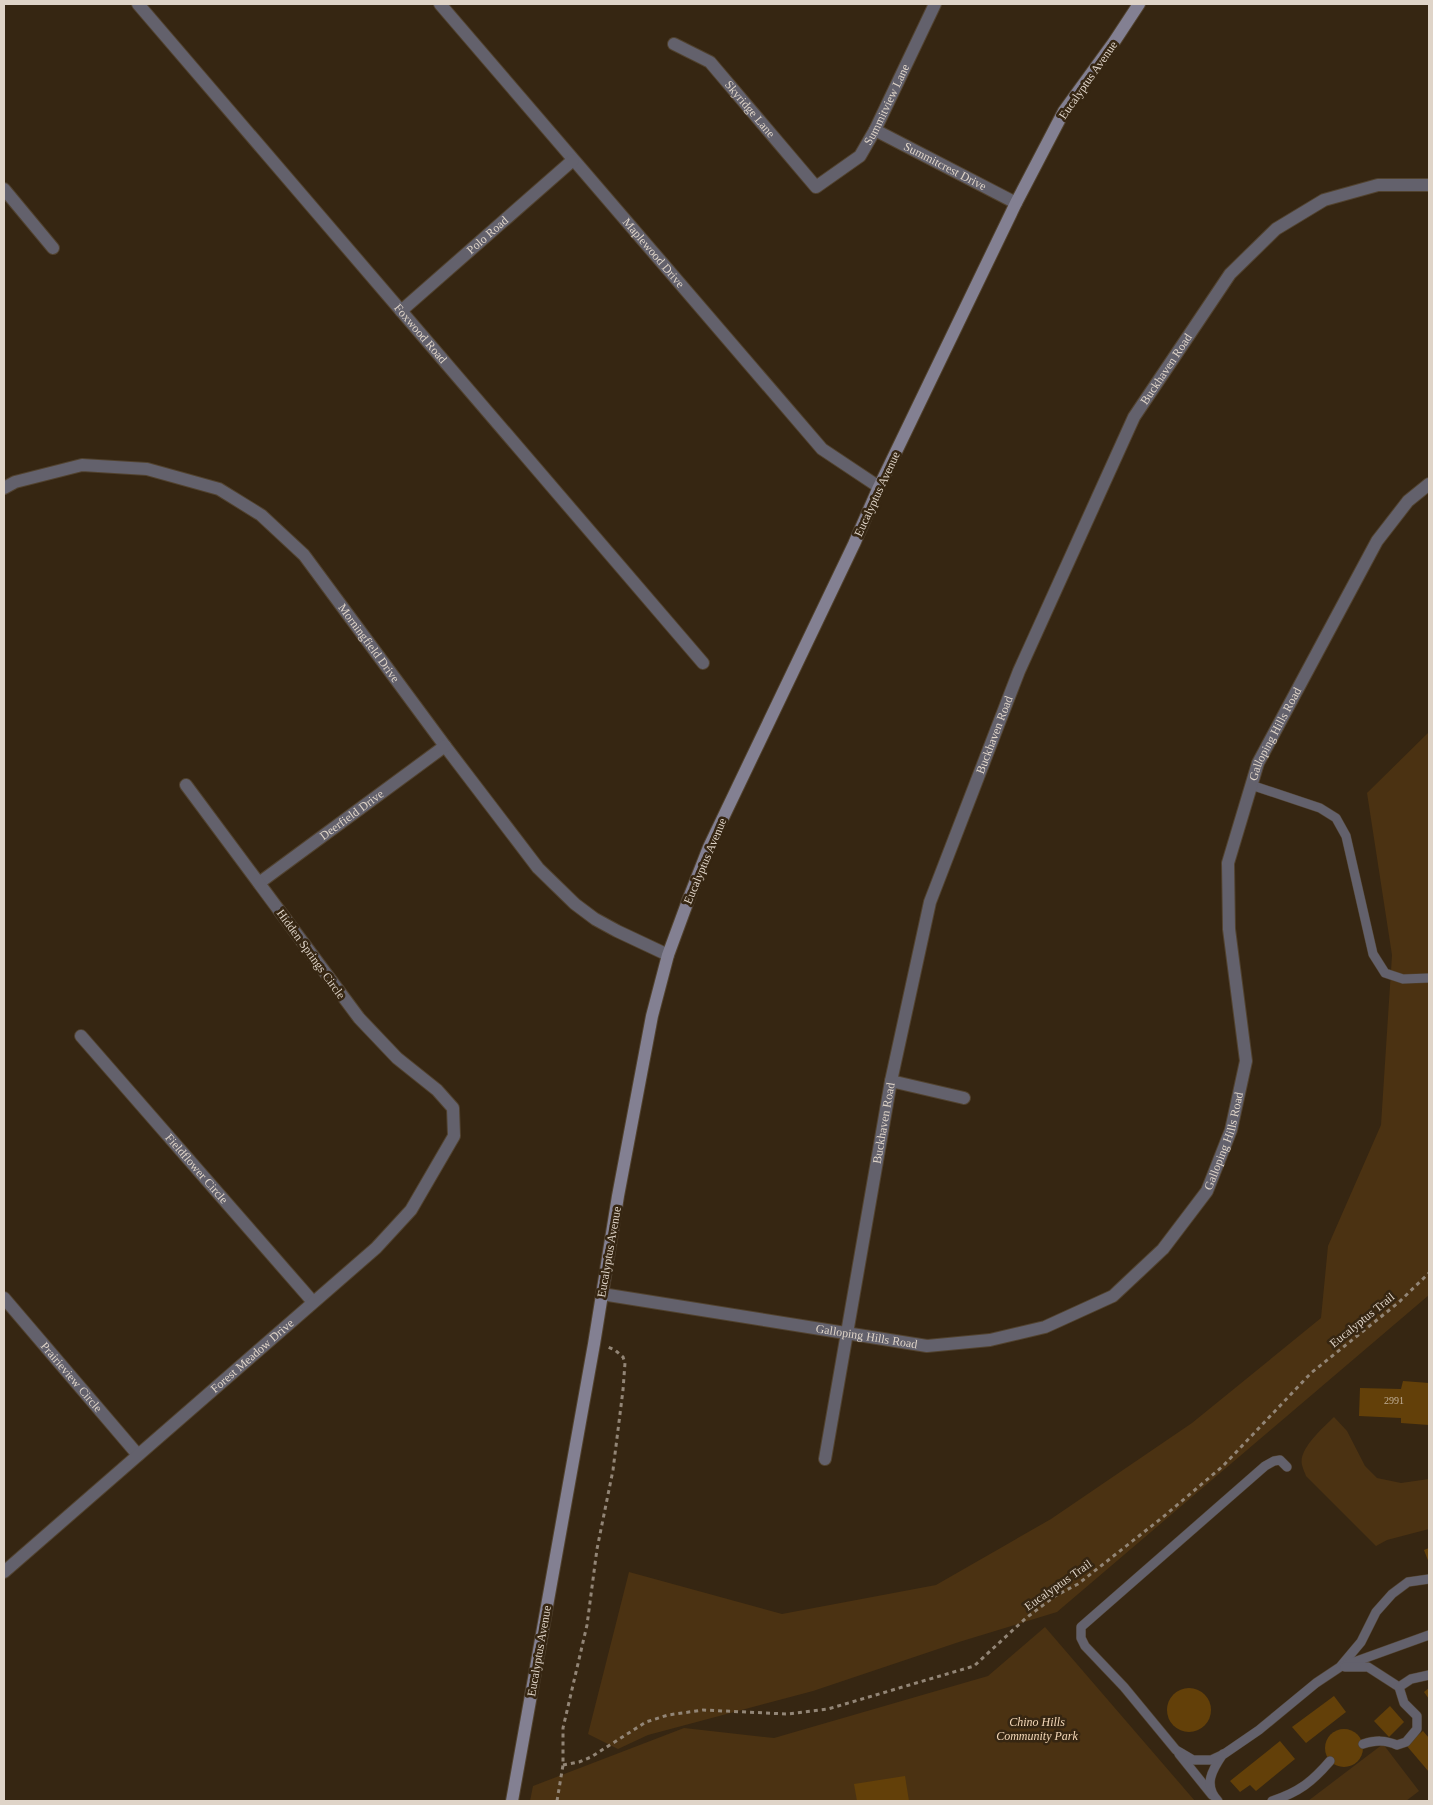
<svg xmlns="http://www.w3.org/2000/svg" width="1433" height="1805" viewBox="0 0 1433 1805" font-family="Georgia,serif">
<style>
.green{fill:#4b3212}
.building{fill:#634009}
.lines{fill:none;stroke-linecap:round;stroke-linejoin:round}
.lane-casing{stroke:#51422f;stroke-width:10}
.street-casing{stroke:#51422f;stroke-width:14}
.secondary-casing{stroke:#51422f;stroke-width:14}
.path{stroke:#928576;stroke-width:3;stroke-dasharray:4 4;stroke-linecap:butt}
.lane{stroke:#63616c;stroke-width:9}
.street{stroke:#63616c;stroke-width:12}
.secondary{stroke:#838092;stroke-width:12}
.labels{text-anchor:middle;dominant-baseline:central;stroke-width:5;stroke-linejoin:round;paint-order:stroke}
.number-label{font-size:10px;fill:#c0af98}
.street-label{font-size:12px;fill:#dfd4c8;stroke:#362612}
.park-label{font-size:12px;font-style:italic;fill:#f5d9b9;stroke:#362612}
</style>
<rect width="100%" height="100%" fill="#362612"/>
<g class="green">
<path d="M1429,732V1295L1057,1612L959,1642L813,1691L648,1735L618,1749L588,1734L629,1572L782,1614L936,1585L1051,1519L1192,1423L1321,1318L1328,1246L1381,1125L1392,955L1367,793Z"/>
<path d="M1334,1417L1347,1431L1365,1466L1377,1478L1401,1483L1429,1479V1529L1387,1540L1376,1546L1306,1476C1305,1473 1303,1469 1302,1465C1298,1449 1324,1427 1334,1417Z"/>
<path d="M1045,1627L1195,1801H530L533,1786L684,1728L774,1738L988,1676Z"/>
<path d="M1383,1744L1419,1791L1406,1801H1308Z"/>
</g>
<g class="building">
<path d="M1403,1381L1429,1383V1425L1401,1423V1418L1359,1416L1360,1388L1401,1389Z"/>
<path d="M1429,1548V1563L1424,1550Z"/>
<path d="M1429,1688V1699L1424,1692Z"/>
<circle cx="1189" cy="1710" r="22"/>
<path d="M1334,1696L1346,1712L1306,1743L1292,1727Z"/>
<path d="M1390,1706L1404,1722L1389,1737L1374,1721Z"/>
<circle cx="1344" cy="1748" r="19"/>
<path d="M1423,1731L1429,1738V1772L1406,1745Z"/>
<path d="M1280,1741L1295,1759L1256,1791L1250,1785L1240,1792L1230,1781Z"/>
<path d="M905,1776L909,1801H857L854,1784Z"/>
</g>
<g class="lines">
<g class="lane-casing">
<g id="lane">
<path d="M1251,785L1320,808L1336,818L1346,836L1373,954L1385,973L1403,979L1429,978"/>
<path d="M1287,1467L1280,1460L1274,1461L1265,1466L1081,1627V1638L1085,1646L1124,1687L1176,1750L1193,1760H1211L1224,1754L1259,1730L1316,1683L1340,1667L1361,1642L1376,1612L1392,1594L1408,1582L1429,1579"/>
<path d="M1343,1666L1429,1635"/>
<path d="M1345,1667H1368L1399,1687"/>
<path d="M1363,1744C1376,1740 1385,1740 1397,1745L1406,1742L1417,1729V1716L1404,1703L1399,1687L1411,1679L1429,1675"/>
<path d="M1179,1754L1212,1795"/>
<path d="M1218,1801C1203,1785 1212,1770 1223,1754"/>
<path d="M1272,1801C1299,1792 1312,1782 1330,1761"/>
</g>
</g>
<g class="street-casing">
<g id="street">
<path id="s1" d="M138,4L703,663"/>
<path id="s2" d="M440,4L822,449L879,487"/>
<path id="s3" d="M674,44L710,62L816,187L860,156L875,130L935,4"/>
<path id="s4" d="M875,130L1016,203"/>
<path d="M4,189L53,248"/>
<path id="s5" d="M401,311L573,160"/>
<path id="s6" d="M4,488L15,482L82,465L147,469L219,489L261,515L304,555L445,746L538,868L575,904L595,919L617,931L668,955"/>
<path id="s7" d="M259,883L445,746"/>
<path id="s8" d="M81,1036L313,1302"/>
<path d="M891,1081L964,1098"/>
<path id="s9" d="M602,1294L927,1346L990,1340L1045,1327L1113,1296L1163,1249L1207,1191L1231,1130L1246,1061L1229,929L1228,863L1258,763L1377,541L1408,501L1429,484"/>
<path id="s10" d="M4,1298L138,1455"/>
<path id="s11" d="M825,1459L891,1081L930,902L1019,671L1134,417L1230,274L1276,229L1324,200L1378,185H1429"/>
<path id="s12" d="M4,1572L376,1248L411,1210L454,1136L453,1108L437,1090L397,1058L359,1018L186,785"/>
</g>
</g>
<g class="secondary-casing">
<path id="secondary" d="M512,1801L594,1344L618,1196L652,1016L668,955L689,898L709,847L854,544L879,487L1016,203L1064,111L1114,42L1139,4"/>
</g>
<g class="path">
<path d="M563,1765L579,1762L591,1757L646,1722L668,1715L703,1710L787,1714L828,1709L974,1666L1026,1618L1055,1596L1078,1584L1163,1517L1223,1466L1311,1373L1398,1303L1429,1273"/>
<path d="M557,1801L563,1765V1728L587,1625L597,1549L613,1470L623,1390L625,1363L623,1357L615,1350L608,1347"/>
</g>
<use href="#lane" class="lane"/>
<use href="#street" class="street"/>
<use href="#secondary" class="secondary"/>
</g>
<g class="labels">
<g class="number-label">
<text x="1394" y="1400">2991</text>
</g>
<g class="street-label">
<text transform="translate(1088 80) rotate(-55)">Eucalyptus Avenue</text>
<text stroke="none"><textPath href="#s3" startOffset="316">Summitview Lane</textPath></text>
<text stroke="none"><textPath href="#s3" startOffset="102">Skyridge Lane</textPath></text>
<text stroke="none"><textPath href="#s4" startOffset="79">Summitcrest Drive</textPath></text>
<text stroke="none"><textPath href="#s5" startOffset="115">Polo Road</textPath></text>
<text stroke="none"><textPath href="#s2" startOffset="328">Maplewood Drive</textPath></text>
<text stroke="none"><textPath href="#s1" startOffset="434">Foxwood Road</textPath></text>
<text stroke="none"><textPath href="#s11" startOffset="1151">Buckhaven Road</textPath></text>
<text transform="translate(877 494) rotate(-65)">Eucalyptus Avenue</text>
<text stroke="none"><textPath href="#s6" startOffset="439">Morningfield Drive</textPath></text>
<text stroke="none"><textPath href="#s11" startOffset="746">Buckhaven Road</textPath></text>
<text stroke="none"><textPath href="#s9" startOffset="1138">Galloping Hills Road</textPath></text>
<text stroke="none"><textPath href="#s7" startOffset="115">Deerfield Drive</textPath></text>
<text transform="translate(705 861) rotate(-67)">Eucalyptus Avenue</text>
<text transform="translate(311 954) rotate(54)">Hidden Springs Circle</text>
<text stroke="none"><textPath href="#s11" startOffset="341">Buckhaven Road</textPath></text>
<text stroke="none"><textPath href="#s9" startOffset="718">Galloping Hills Road</textPath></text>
<text stroke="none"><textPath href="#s8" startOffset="176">Fieldflower Circle</textPath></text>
<text transform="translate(609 1252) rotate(-80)">Eucalyptus Avenue</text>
<text transform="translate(1362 1320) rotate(-39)">Eucalyptus Trail</text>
<text stroke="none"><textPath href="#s9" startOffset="268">Galloping Hills Road</textPath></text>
<text stroke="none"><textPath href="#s12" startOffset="329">Forest Meadow Drive</textPath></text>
<text stroke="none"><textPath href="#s10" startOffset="104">Prairieview Circle</textPath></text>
<text transform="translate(1058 1585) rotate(-35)">Eucalyptus Trail</text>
<text transform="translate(539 1651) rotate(-80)">Eucalyptus Avenue</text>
</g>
<g class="park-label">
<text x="1037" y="1722">Chino Hills<tspan x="1037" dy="14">Community Park</tspan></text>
</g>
</g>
<rect width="1433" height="1805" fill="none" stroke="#dfd4c8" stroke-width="10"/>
</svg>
